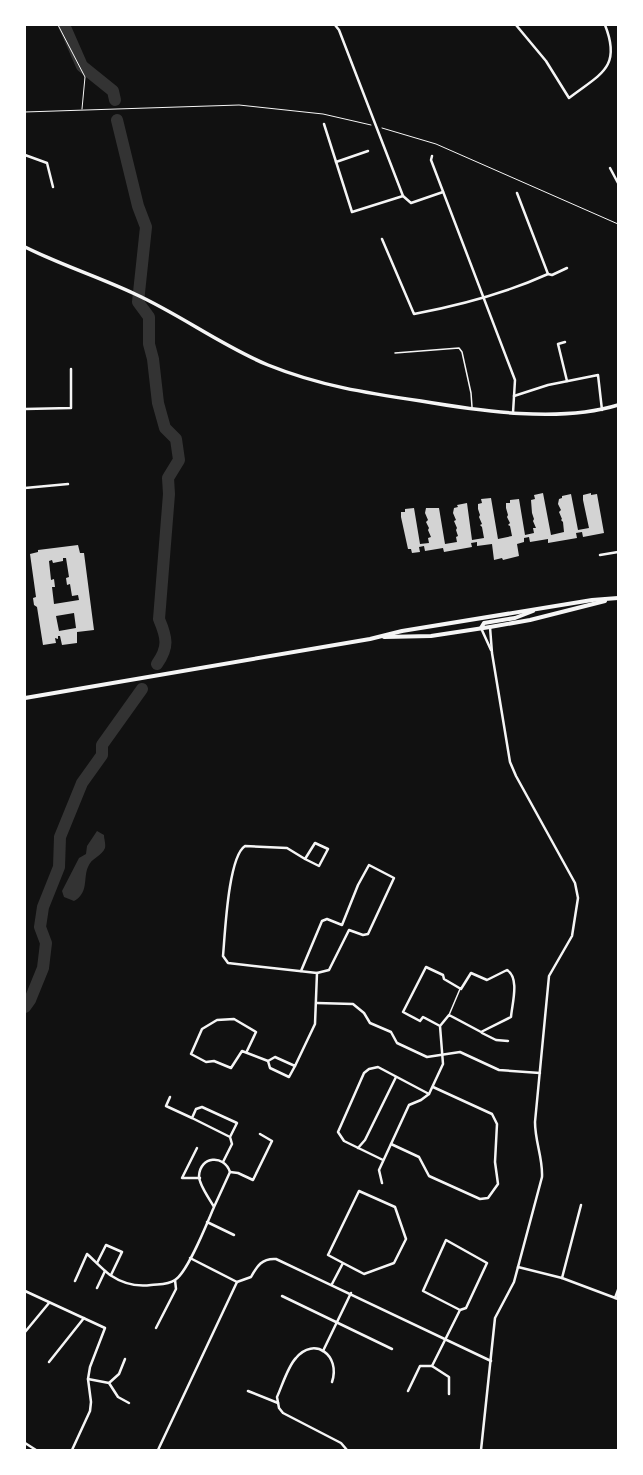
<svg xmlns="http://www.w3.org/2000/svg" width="643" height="1475" viewBox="0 0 643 1475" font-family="Lora,serif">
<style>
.water{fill:#333}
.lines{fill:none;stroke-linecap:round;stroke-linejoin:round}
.river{stroke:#333;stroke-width:12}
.building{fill:#d3d3d3;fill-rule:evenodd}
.path{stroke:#f5f5f5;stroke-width:1}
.service{stroke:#f5f5f5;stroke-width:1.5}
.minor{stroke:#f5f5f5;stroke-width:2.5}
.tertiary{stroke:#f5f5f5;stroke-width:3.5}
.secondary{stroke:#f5f5f5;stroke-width:4}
</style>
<rect width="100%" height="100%" fill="#111"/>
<path class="water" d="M97,831L104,835C104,839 106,844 105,848C102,856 91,858 88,867C83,878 89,893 74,901L64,897L62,891L79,858L86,854L87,846Z"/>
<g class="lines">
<g class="river">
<path d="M64,25L82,66L113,91L115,100"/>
<path d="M117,120L138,206L146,227L138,302L149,317V344L153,359L158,403L165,428L176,439L179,460L168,478L169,494L159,619C167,638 169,647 157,664"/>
<path d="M25,1007L30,1000L43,968L46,943L40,927L43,907L59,867L60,837L82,783L102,755V745L142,689"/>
</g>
</g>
<g class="building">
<path d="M543,493L551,535L564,532L563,522L561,520L562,519L559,512L561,510L558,504L559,499L562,498V496L571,494L578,530L589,528L583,500V495L591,493V495L597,494L604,533L583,537L582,532L576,533L577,538L548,543V539L530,542L529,537L524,538V542L517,544L519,556L503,560L502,558L494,560L492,544L477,546V542L471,543L472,547L444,552L443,548L425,551L424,546L419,547L420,552L412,553L411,549H408L401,517V512H405V509L414,508L420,544L429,543L428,538L431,537L428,530L429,528L426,522L428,520L425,513L426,508H439L445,544L457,542L456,537L458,536L456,530L457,528L454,521L456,520L453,513L454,508L458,507L457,505L467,503L472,540L484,538L482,527L480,525L482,524L479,517L480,515L478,509V504L482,503L481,499L491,498L498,539L512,536L510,526L508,525L510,523L507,517L508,515L506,508V503H510V500L519,499L525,535L534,533L533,528H536L533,521L534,519L532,513L531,500L535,499L534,495Z"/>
<path d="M78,545L80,553H84L94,630L77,632V643L62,645L60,636H58V639L55,638L56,643L43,645L37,607L34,605L33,598L36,597L30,554L38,552V550ZM63,558H66L69,577L66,578L67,585L70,584L72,596L78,595L79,600L54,604L52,587H55L54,579L51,580L49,561L52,560L53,563L63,561ZM74,613L76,628L59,631L56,616Z"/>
</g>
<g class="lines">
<g class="path">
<path d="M58,25L85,77L82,109"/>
<path d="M25,112L239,105L323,114L371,125"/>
<path d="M382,128L436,144L618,224"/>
</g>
<g class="service">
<path d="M395,353L459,348L462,352L471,393L472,407"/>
<path d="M449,1015L460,989"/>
</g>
<g class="minor">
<path d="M335,25L339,30L403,196L411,203L443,192"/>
<path d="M516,25L546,61L569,98C600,74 622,68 605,25"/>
<path d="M324,124L352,212L403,196"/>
<path d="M25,155L47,163L53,187"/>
<path d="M432,156L431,160L515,380L513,413"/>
<path d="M336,162L368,151"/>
<path d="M610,168L618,183"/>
<path d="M382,239L414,314C461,305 504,294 548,274L517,193"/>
<path d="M548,274L552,275L567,268"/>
<path d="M565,342L558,344L567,381"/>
<path d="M514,396L548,385L598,375L602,410"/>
<path d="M25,409L71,408V369"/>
<path d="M25,488L68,484"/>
<path d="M600,555L618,552"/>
<path d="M481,628L491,650"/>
<path d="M301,971L322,921L327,919L342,925L358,885L369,865L394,878L368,934L363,935L349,930L329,970L317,973"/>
<path d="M317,1003L353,1004L364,1013L370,1023L391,1032L397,1043L427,1057L460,1052L499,1070L540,1073"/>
<path d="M482,1033L496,1040L508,1041"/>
<path d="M247,1051L256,1032L234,1019L217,1020L202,1029L191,1054L206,1062L214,1061L231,1068L242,1051L268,1061L275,1057L295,1066L315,1024L317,973L228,963L223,956C225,935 228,857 245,846L287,848L305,859L315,843L328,849L319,866L305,859"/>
<path d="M268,1061L270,1068L289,1077L295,1066"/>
<path d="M170,1097L166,1106L192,1118"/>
<path d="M391,1144L419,1157L429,1176L480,1199L488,1198L498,1184L495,1162L497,1124L492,1114L433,1087"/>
<path d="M197,1148L182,1178H200"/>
<path d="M358,1148L365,1140L396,1077"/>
<path d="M383,1160L344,1141L338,1132L364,1073L369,1069L378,1067L429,1094"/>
<path d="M223,1162L232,1144L230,1137L237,1123L202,1107L196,1109L192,1118L230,1137"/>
<path d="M230,1172L238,1173L253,1180L272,1141L260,1134"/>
<path d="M382,1183L379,1170L409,1105L421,1100L429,1094L443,1064L440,1026L423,1017L420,1021L403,1012L426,967L443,975L444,979L461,989L471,973L487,980L507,970C520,978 512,1004 511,1017L481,1032L449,1015L440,1026"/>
<path d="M207,1222L234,1235"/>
<path d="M190,1258L237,1282L251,1277C257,1266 262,1258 276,1259L491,1361"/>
<path d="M97,1263L106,1245L122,1252L111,1275"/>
<path d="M518,1267L562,1278L618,1299"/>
<path d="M562,1278L581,1205"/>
<path d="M75,1281L87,1254C95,1261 102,1269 110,1275C122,1283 137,1287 151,1285C159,1284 168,1285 175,1280C188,1272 207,1223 214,1207C209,1198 199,1185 199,1176C200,1156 224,1154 230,1172L214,1207"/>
<path d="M332,1284L343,1263L364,1274L394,1263L406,1239L395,1207L359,1191L328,1255L343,1263"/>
<path d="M97,1288L105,1271"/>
<path d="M25,1291L105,1328L90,1367L88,1379L91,1402L90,1411L72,1450"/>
<path d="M282,1296L392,1349"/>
<path d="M615,1298L618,1290"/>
<path d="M156,1328L176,1289L175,1280"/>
<path d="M25,1332L49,1303"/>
<path d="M323,1351L351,1293"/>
<path d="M49,1362L84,1318"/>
<path d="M88,1379L109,1383L118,1397L129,1403"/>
<path d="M332,1382C341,1355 314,1336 296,1358C288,1366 282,1386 277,1397L279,1408L283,1413L341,1443L347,1450"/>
<path d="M109,1383L119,1374L125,1359"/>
<path d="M248,1391L278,1403"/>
<path d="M408,1391L420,1366H432"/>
<path d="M449,1394V1377L432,1366L460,1310L466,1308L487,1263L446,1240L423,1291L460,1310"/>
<path d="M25,1443L36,1450"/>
<path d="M158,1450L237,1282"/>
<path d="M481,1450L495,1318L514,1282L542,1177C543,1158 535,1142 535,1122L549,976L572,936L578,898L575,883L516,776L510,762L492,653L490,627"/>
</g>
<path class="tertiary" d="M25,247C61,265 99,277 135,294C181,315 222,346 268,365C320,386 367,393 421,401C480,411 560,423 618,405"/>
<g class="secondary">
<path d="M481,628L484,623L515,618L533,611"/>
<path d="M384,637L431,636L490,627L530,620L605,601"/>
<path d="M25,698L370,639L402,631L592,600L618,598"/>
</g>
</g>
<rect width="643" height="1475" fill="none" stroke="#ffffff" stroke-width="52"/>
</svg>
